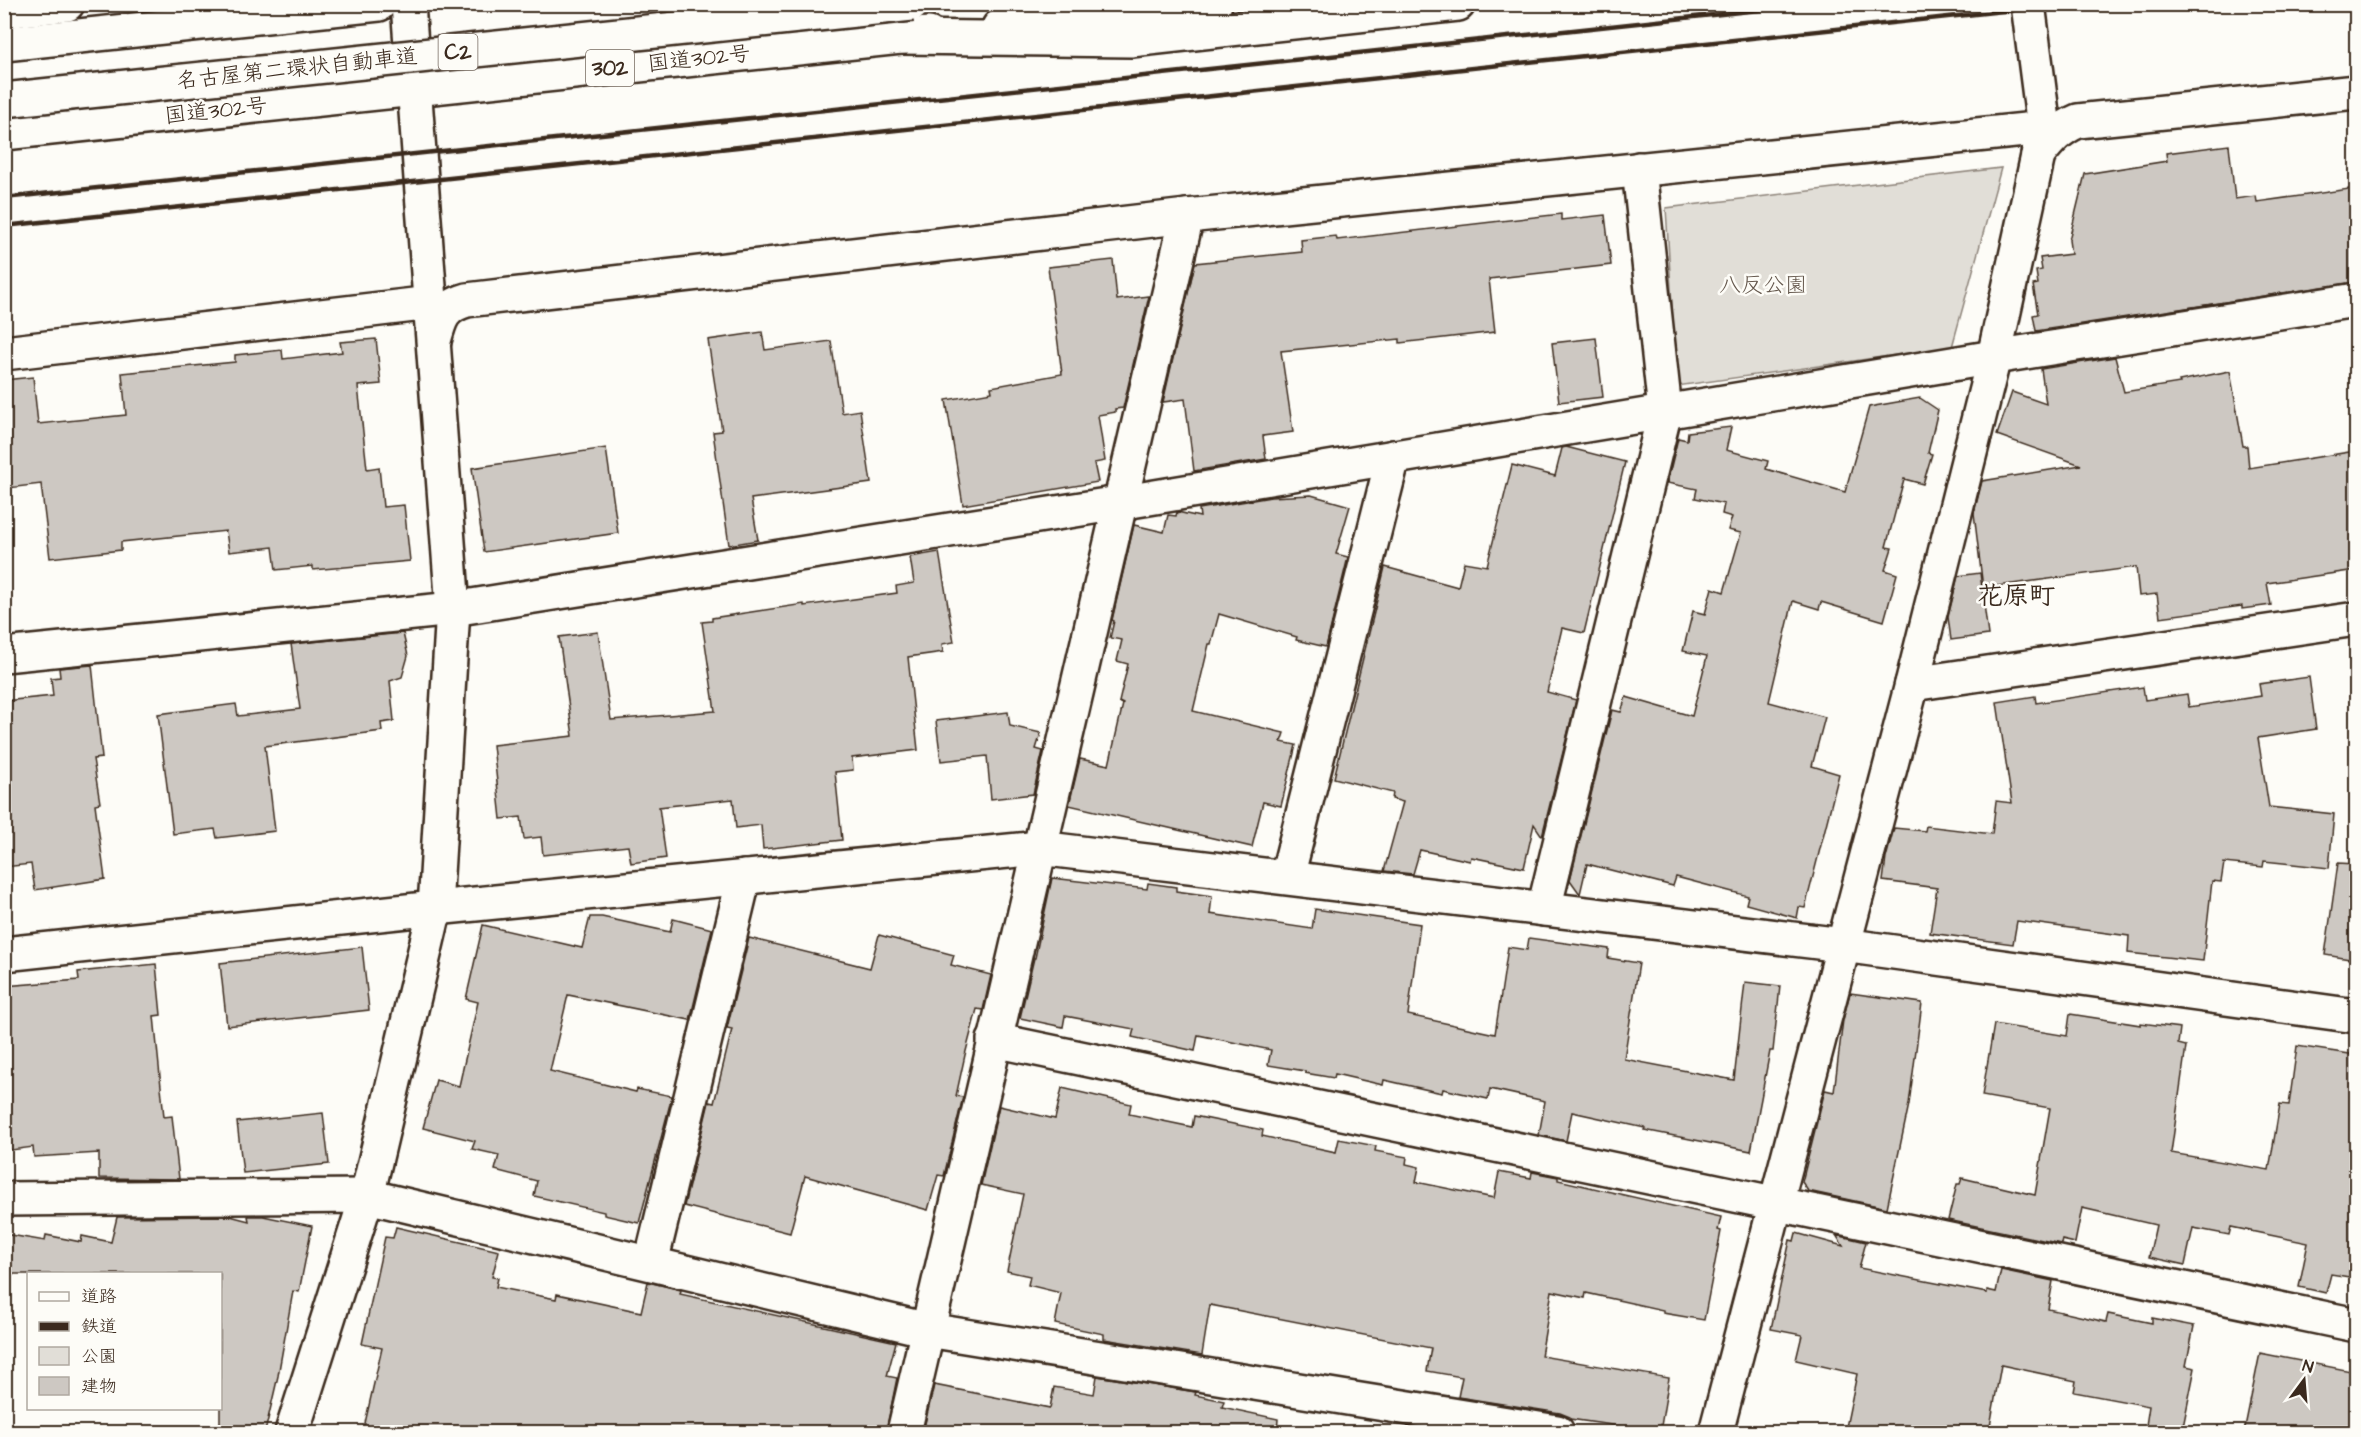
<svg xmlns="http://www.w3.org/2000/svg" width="2361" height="1437" viewBox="0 0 2361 1437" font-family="'Architects Daughter','Klee One',sans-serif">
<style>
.green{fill:#e1ded7;stroke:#8e847a;stroke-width:1.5}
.building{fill:#cdc8c2;stroke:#3b2a1e;stroke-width:1.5}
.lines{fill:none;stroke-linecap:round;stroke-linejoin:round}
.minor-casing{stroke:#3b2a1e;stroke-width:38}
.tertiary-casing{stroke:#3b2a1e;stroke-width:38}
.trunk-casing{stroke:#3b2a1e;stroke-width:38}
.motorway-casing{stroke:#3b2a1e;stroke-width:38}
.minor{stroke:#fdfcf7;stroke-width:33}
.tertiary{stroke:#fdfcf7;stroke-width:33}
.trunk{stroke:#fdfcf7;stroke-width:33}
.motorway{stroke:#fdfcf7;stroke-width:33}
.rail{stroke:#3b2a1e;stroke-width:4.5}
.motorway-bridge-casing{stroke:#3b2a1e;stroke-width:38;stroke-linecap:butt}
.motorway-bridge{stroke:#fdfcf7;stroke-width:33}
.labels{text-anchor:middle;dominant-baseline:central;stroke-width:5;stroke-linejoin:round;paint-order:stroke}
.shield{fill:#fdfcf7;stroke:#75695f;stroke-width:1.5}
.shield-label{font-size:21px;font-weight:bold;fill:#3b2a1e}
.street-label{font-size:22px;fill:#3b2a1e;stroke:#fdfcf7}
.park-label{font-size:22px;fill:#64574c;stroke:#fdfcf7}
.quarter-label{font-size:26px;font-weight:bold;fill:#3b2a1e;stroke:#fdfcf7}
</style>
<rect width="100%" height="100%" fill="#fdfcf7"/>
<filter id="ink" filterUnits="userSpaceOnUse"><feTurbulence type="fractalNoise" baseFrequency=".0167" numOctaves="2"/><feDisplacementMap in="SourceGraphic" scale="12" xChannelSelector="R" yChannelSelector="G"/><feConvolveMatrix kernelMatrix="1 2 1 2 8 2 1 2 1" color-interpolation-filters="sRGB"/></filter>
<g filter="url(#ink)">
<path class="green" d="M2001,168L1952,347L1677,386L1666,208Z"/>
<g class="building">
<path d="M2229,145L2235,199L2256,196L2257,202L2356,188V282L2036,331L2033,315L2038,314L2033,285L2038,284L2036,271L2042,270L2040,258L2071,254L2069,240L2085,174L2167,161L2166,153Z"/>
<path d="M1561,214V220L1605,215L1611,265L1489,279L1495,332L1400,343V339L1281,351L1293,432L1263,436L1266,459L1194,471L1185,399L1163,402L1195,263L1302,252L1301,240L1336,236L1337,240Z"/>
<path d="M1113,260L1117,300L1149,296L1123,408L1115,409V412L1098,415L1105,461L1094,463L1098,482L963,505L946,400L992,392L991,387L1062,374L1048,267Z"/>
<path d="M762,332L765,350L831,341L842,413L860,410L871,483L751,499L758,540L729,545L713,432L722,431L708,340Z"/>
<path d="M1596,338L1603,397L1559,402L1552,343Z"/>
<path d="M376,339L381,384L358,386L367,469L379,467L383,507L404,505L410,561L313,570V566L276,570L273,547L229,552L226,531L121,542V550L50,558L41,484L8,488L4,455V380L33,377L38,424L126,415L122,373L235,362V355L282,350L283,359L342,352L340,342Z"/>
<path d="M2115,357L2124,392L2180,383L2179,381L2230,371L2243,446H2247L2249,468L2356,451V570L2267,583L2271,605L2242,609V606L2160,617L2157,594L2139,596L2136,567L1983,588L1974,513L1982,481L2081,465L1997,435L2012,392L2046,404L2041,369Z"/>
<path d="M1920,398L1938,410L1928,453L1932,454L1923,484L1904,479L1886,547L1892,548L1885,570L1897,574L1884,621L1821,602L1819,609L1793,601L1769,702L1825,717L1812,766L1839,774L1805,908L1799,907L1797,918L1746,904L1748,896L1676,877L1673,886L1587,864L1580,894L1570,880L1612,710L1621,712L1626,697L1692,716L1707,656L1683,651L1693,611L1705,614L1712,588L1724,592L1741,533L1728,530L1732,517L1722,514L1724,504L1695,498L1697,489L1667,483L1678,438L1687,440L1688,432L1731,427L1726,450L1768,461L1766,469L1845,492L1869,407Z"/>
<path d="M1566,447L1625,462L1584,633L1562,628L1547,692L1576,700L1542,836L1534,824L1524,868L1471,857L1470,861L1420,850L1413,874L1384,871L1403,802L1392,799L1393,793L1334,778L1385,567L1458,587L1464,562L1487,566L1512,465L1555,476L1562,448Z"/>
<path d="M606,448L618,533L484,552L472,468Z"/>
<path d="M1311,495L1350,506L1336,554L1348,557L1326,647L1296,640L1297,637L1219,614L1211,644H1209L1193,711L1284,733L1281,742L1296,745L1281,806L1263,802L1252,847L1069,805L1080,759L1109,765L1123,704L1119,702L1128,664L1117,661L1122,640L1110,638L1114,621L1112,620L1134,525L1164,532L1168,515L1176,516L1177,512L1200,517L1199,509L1271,497Z"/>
<path d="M939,552L954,642L942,644L943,652L908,657L918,750L852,758L853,770L835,772L842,840L763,849L761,825L736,828L733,799L659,807L666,858L631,863L628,846L543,855L541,837L524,839L521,817L501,819L493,745L573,736L559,637L598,632L611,720L715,711L702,622L712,621V618L804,604V606L897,593L896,586L914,583L910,557Z"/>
<path d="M1980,573L1988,635L1951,640L1948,617L1958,576Z"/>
<path d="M403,633L408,656L402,677L390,681L394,721L381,723L382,731L265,746L275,831L217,838L215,829L173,834L158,714L236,704L238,716L300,709L291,644Z"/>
<path d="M92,665L102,758L93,759L100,803L95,804L105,879L35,890L31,864L4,867V701L53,696L51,678L60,677L59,668Z"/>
<path d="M2309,677L2316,729L2258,738L2269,807L2334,814L2329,868L2264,861L2263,867L2224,863L2221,882L2212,881L2203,961L2128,953L2129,936L2017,921L2013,944L1930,933L1937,888L1883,881L1886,858L1894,828L1925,831L1926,826L1992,834L1996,801L2012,803L1997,702L2035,696L2036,703L2143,687L2145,700L2187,694L2189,707L2261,696L2259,684Z"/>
<path d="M1008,712L1010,726L1041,733L1036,749L1043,751L1033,794L991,799L987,756L941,761L936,721Z"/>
<path d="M2338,863L2356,864V960L2325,955Z"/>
<path d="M1052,878L1147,889L1148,883L1176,887V891L1212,896L1210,914L1312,929L1315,909L1420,924L1408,1015L1495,1034L1508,947L1527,950L1529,938L1609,949L1608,958L1639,963L1624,1059L1734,1080L1745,982L1780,986L1773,1051H1770L1751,1151L1644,1130L1645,1128L1572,1112L1566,1141L1539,1135L1545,1101L1490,1089L1488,1099L1443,1089L1442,1093L1384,1080L1383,1085L1335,1074L1334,1078L1305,1073V1071L1268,1065L1271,1050L1198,1035L1195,1051L1132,1037L1134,1029L1065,1016L1063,1027L1020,1018L1034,958H1035Z"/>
<path d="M590,917H602L670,932L673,919L712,929L690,1020L568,995L550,1071L636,1092L637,1089L672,1096L639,1223L604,1215V1212L534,1196L537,1181L495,1170L499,1155L472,1149L475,1141L423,1128L436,1080L459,1086L478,1002L466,999L483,925L582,948Z"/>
<path d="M879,935L954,955L951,965L991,975L983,1010L977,1009L965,1055L956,1096L963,1097L944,1176L938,1175L928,1210L805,1176L790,1233L684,1206L709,1102L714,1103L732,1029L727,1028L749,938L870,968Z"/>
<path d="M362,947L369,1010L227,1026L220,963Z"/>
<path d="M156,964L161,1015L154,1016L164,1117L172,1116L179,1179L99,1178V1153L34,1157L33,1147L4,1151V986L79,980L78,972Z"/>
<path d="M1850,993L1922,1003L1909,1104L1887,1208L1808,1191L1802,1182L1825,1090L1834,1092L1843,1020Z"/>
<path d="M2070,1014L2141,1025V1023L2180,1028L2178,1044L2186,1046L2171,1153L2269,1170L2280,1104L2289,1105L2297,1046L2356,1055V1278L2331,1274L2326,1293L2299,1287L2308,1243L2231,1227L2229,1235L2193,1228L2185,1265L2149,1257L2156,1225L2082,1208L2075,1243L2062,1240L2061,1244L1948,1220L1957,1184H1960L1962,1178L2035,1195L2050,1108L1982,1096L1994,1024L2067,1036Z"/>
<path d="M1062,1088L1131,1104L1129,1114L1192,1127L1194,1116L1263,1130L1262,1136L1336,1152L1339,1139L1376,1146L1375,1151L1407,1157L1406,1164L1419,1167L1416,1182L1494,1198L1499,1172L1531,1178L1532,1172L1558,1177V1180L1721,1217L1718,1230L1721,1231L1704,1320L1663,1313V1310L1586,1293L1585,1298L1552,1291L1541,1356L1669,1378L1660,1432L1570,1419V1417L1560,1413L1458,1397L1462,1377L1427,1371L1431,1348L1210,1305L1202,1355L1104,1339V1334L1055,1324L1061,1293L1028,1285L1030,1276L1007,1271L1023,1194L981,1185L999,1106L1055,1119Z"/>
<path d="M323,1113L329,1164L243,1173L237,1122Z"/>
<path d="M230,1216L249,1221L248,1216H263L312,1226L299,1292L293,1291L278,1376L265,1432H220V1274H4V1234L45,1241L46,1235L81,1242L82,1236L111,1242L117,1217Z"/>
<path d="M396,1227L499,1251L492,1277L498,1278L496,1287L556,1299L557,1294L641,1312L648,1282L681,1290L680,1294L896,1342L887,1376L897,1378L886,1432H363L382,1348L362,1344L385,1237L393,1238Z"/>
<path d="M1796,1233L1843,1246L1836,1235L1866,1242L1859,1268L1987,1293V1290L1996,1292L2001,1270L2053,1281L2048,1309L2106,1322L2108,1314L2152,1323V1318L2194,1326L2186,1366L2195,1368L2182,1432H2145L2149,1406L2074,1392L2076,1381L2001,1365L1989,1432H1845L1857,1374L1796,1360L1802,1335L1771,1329L1790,1240L1794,1241Z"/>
<path d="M2260,1353L2356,1372V1432H2244Z"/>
<path d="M1097,1376L1196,1392L1195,1395L1224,1401L1222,1407L1278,1419L1277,1432H923L934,1385L1050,1408L1054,1387L1094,1394Z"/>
</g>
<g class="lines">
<g class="minor-casing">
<g id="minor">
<path d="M2038,155C2050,140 2059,129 2078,121L2356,92"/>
<path d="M434,341C440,318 443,307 467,300L1187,216L2044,128"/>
<path d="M4,353L431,303"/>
<path d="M4,655L453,609L1119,503L1994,357L2356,300"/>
<path d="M1912,684L2356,619"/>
<path d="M1287,877L1393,457"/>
<path d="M1544,909L1665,411L1639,169"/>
<path d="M4,954L435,908L1039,848L1843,945L2356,1016"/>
<path d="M994,1040L2356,1325"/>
<path d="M4,1199L367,1196L928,1330L1557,1432"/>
<path d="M651,1263L744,877"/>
<path d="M904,1432L1187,216"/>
<path d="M1716,1432L1912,684L1994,357L2044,128L2028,4"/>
</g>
</g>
<g class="tertiary-casing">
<path id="tertiary" d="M292,1432L367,1196L435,908L453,609L408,4"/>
</g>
<g class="trunk-casing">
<g id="trunk">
<path d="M4,11L67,4"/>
<path d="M999,27L1215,4"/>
<path d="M4,133L929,34"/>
</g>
</g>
<g class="motorway-casing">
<g id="motorway">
<path d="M901,37L1131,40L1458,4"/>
<path d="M4,44L379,4"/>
</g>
</g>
<use href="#minor" class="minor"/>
<use href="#tertiary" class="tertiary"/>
<use href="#trunk" class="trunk"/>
<use href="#motorway" class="motorway"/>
<g class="rail">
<path d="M4,198L1816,4"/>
<path d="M4,226L2068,4"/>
</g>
<g class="motorway-bridge-casing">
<path id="motorway-bridge" d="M4,100L912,4"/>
</g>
<use href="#motorway-bridge" class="motorway-bridge"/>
</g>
</g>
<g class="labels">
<g class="shield">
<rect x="438.5" y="34" width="39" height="36" rx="4.5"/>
<rect x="586" y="50" width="48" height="36" rx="4.5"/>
</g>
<g class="shield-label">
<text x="458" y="52">C2</text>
<text x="610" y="68">302</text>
</g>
<g class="street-label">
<text transform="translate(699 59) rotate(-6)">国道302号</text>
<text transform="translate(297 69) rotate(-6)">名古屋第二環状自動車道</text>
<text transform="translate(216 111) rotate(-6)">国道302号</text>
</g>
<g class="park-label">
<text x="1763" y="285">八反公園</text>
</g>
<g class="quarter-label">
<text x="2016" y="596">花原町</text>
</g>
</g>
<rect width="2361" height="1437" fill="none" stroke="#fdfcf7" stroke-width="24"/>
<rect x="12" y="12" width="2337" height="1413" fill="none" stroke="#3b2a1e" stroke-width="2" filter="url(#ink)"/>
<rect x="27" y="1272" width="195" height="138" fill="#fdfcf7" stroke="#afa8a0" stroke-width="1.5"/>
<rect x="39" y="1292" width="30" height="9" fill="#fdfcf7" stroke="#afa8a0" stroke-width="1.5"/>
<text x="81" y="1302" font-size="18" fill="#3b2a1e">道路</text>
<rect x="39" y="1322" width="30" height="9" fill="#3b2a1e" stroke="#afa8a0" stroke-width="1.5"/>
<text x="81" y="1332" font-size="18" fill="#3b2a1e">鉄道</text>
<rect x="39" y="1347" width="30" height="18" fill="#e1ded7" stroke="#afa8a0" stroke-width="1.5"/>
<text x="81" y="1362" font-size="18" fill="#3b2a1e">公園</text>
<rect x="39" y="1377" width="30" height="18" fill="#cdc8c2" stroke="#afa8a0" stroke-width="1.5"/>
<text x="81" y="1392" font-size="18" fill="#3b2a1e">建物</text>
<g transform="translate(2304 1380) rotate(16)" stroke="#fdfcf7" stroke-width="4.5" paint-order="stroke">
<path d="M0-4.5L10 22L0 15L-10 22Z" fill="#3b2a1e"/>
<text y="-9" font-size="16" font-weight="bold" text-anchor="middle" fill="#3b2a1e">N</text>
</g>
</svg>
